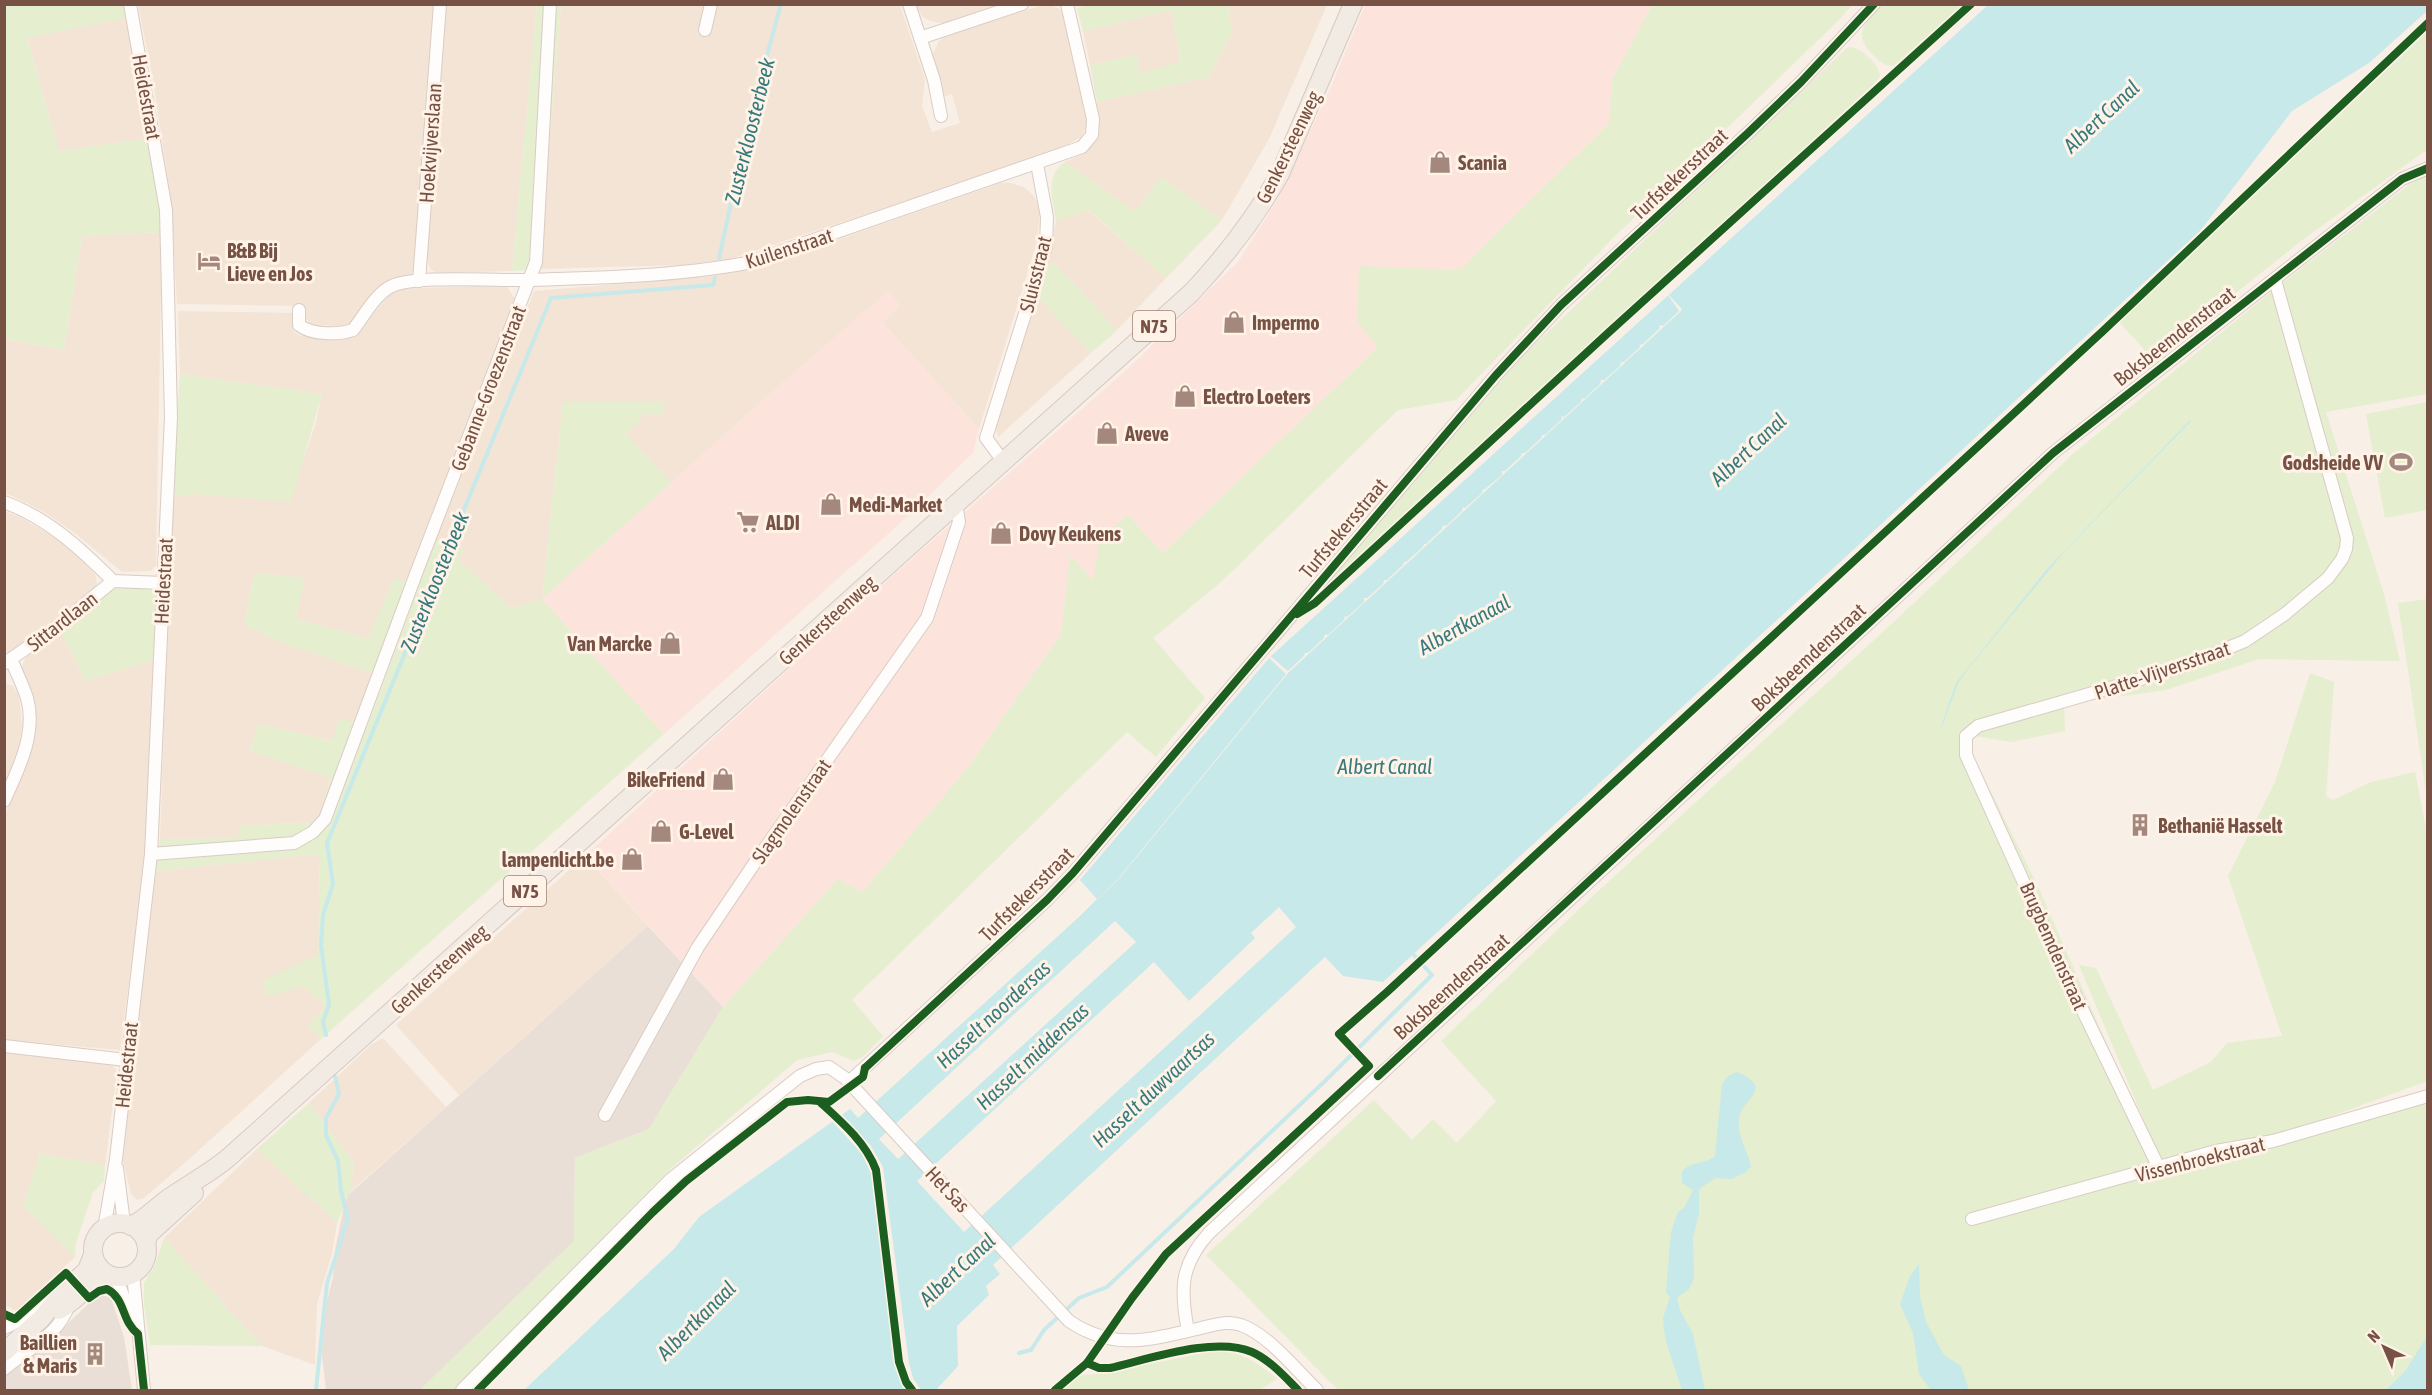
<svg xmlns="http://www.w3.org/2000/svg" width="2432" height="1395" viewBox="0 0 2432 1395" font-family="'Asap Condensed',sans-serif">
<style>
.residential{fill:#f4e4d5}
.commercial{fill:#fce4dc}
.industrial{fill:#eadfd7}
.green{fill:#e5eecf}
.water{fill:#c7e9e9;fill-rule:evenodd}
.pier{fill:#f8efe6}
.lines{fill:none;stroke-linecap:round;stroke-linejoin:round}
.stream{stroke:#c7e9e9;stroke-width:4}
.street-casing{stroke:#d9ccc5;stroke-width:14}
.primary-casing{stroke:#d7c9c3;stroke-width:20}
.street{stroke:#fefdfb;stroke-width:12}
.primary{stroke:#f2ebe3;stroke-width:18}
.cycleway-casing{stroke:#fff3e8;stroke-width:11}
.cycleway{stroke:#1b5e20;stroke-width:8}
.labels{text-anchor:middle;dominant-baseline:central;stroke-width:6;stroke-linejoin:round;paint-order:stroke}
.shield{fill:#fff3e8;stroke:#a08275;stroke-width:1.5}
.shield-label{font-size:18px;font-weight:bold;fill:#775144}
.street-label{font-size:20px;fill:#775144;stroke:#fff3e8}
.poi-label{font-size:20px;font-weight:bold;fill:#775144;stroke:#fff3e8;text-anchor:start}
.water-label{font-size:21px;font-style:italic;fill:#367a7e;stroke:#fff3e8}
</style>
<rect width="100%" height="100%" fill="#f8efe6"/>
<g class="residential">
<path d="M138,5H433L414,272L403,279L390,280L386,283L354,321L346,327L311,324L304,317L305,306L177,304L171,200L153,80Z"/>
<path d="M446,5H537L512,271L438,273L431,270L426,258Z"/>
<path d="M561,5H704L698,34L709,35L716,5H900L925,79L922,106L932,132L960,123L952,94L943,97L933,66V54L939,41L947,35L1043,5H1050L1060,9L1064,18L1087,123L1085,130L1081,137L1067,145L1024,162L730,259L682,265L539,269Z"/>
<path d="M915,5H1005L945,24L930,21L922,16Z"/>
<path d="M1228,5H1327L1269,139L1222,220L1161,177L1135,212L1065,162L1084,153L1094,141L1099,128L1097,102L1209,77L1232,32Z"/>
<path d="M1172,10L1180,63L1138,75V55L1090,65L1083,31Z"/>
<path d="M127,18L150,138L59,151L27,37Z"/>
<path d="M1000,183H1010L1024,187L1034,196L1040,211L1037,242L979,429L883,323L784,381L671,483L625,433L635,426L644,414L563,402L542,599L511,608L458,560L465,550L436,540L534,291L704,277L754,269Z"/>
<path d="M1088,210L1166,278L1117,330L1057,265L1049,262L1056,221Z"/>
<path d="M162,232L156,565L151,571L122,572L76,534L49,515L27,503L5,493L4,339L64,350L82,236Z"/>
<path d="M506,285L515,299L405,582L394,579L368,639L296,619L304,578L254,573L245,625L278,641L375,674L359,725L332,741L258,724L250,751L331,777L317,822L239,826V838L160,839L172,496L194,494L303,460L315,426L322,394L180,374L178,311L292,313L293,331L298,335L348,338L355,335L392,292L397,289Z"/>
<path d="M1038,297L1091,353L998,437L996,428L998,415Z"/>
<path d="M4,511L20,517L57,539L84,562L96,576L97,587L60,618L9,653L4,650Z"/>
<path d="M61,631L85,681L154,660L146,855L120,1050L5,1040L4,817L30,755L34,721L21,668L26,657Z"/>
<path d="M5,683L13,686L19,695L22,726L19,748L5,786Z"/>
<path d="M320,854L318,955L304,986L326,1007L308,1025L321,1039L187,1161L144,1198L137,1200L131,1194L123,1160L125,1107L156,871Z"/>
<path d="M585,856L648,926L459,1095L396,1025Z"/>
<path d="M383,1038L446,1107L350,1192L354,1162L309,1103L372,1044Z"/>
<path d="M5,1051L107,1063L114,1067L117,1072L105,1165L40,1154L23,1206L75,1257L16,1311L5,1305Z"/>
<path d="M257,1149L337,1223L332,1254L317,1304L315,1365L262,1346L164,1238Z"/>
</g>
<g class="commercial">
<path d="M1365,5H1652L1612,79L1609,123L1460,270L1359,267L1379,346L1163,553L1128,515L1094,582L1070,555L1061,635L969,766L863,892L838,879L723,1007L585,856L838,624L1133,364L1238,262L1278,199L1331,87Z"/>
<path d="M889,290L900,306L883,323L979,429L973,453L907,517L664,734L542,599L784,381Z"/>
</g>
<g class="industrial">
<path d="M648,926L723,1007L649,1129L575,1158L574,1241L420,1390H326L322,1356L323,1317L333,1277L335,1250L346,1197Z"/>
<path d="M99,1294L111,1298L124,1337L132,1390H5L4,1375L45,1345Z"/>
</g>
<g class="green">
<path d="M1090,4L1228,5L1232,32L1209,77L1097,102L1090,65L1138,55L1139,74L1180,62L1172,10L1083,31L1077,8Z"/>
<path d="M1883,4H1963V5L1893,66C1884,66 1880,61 1873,55C1851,33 1866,23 1883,4Z"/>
<path d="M4,5H124L127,18L27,38L59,151L150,138L162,232L82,236L64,350L5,339Z"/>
<path d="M537,5H561L539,269L512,271Z"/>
<path d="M1652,5H1852L1838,21L1614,237L1456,400L1398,410L1221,582L1153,638L1205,698L1156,757L1127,732L852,1000L883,1036L864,1056L854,1061L832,1052L797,1060L666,1173L454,1390H420L574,1241L575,1158L649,1129L723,1007L838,879L863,892L969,766L1061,635L1070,555L1094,581L1099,540L1128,515L1163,553L1378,347L1357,321L1359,266L1460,270L1609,123L1612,79Z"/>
<path d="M2427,32V151L2422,153L2301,241L2153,359L2119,322Z"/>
<path d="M1848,47C1860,46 1879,64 1880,76L1875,83L1321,590L1483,400L1530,349Z"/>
<path d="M1065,162L1135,212L1161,177L1222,220L1166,278L1089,210L1056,221C1053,200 1044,177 1065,162Z"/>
<path d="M2427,174V394L2326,412L2384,594L2400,661L2259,659L2166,690L2064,704L2065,731L2011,742L1962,734L2036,882L2160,1165L2167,1169L2205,1162L2424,1102L2427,1081L2294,1130L2160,1159L2079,965L2096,968L2153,1090L2211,1062L2227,1043L2282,1036L2228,876L2275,782L2310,673L2334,682L2326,796L2333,800L2371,782L2415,772L2428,838L2427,1390H1338L1206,1255L1374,1100L1412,1140L1433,1119L1457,1143L1496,1101L1441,1041L1595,894L1885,630L2074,453L2271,292L2410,184Z"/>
<path d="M1049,262L1057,265L1117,330L1091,353L1038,297Z"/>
<path d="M180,374L322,394L291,502L194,494L172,496Z"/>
<path d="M563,402H665L662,415L644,414L635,426L625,433L671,483L542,599L664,734L321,1039L308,1025L326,1007L304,986L266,997L263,980L318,955L320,854L156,871L160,839L238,838L239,826L317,822L331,778L250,751L258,724L331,741L340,718L367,727L436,540L466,550L458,560L511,608L542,599Z"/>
<path d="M2427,402V510L2385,518L2366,414Z"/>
<path d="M254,573L305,578L296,619L368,639L394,578L405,582L375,674L278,641L245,625Z"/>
<path d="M117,586L156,590L154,660L85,681L61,631Z"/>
<path d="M2427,599H2428L2427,799L2398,603Z"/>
<path d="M309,1103L354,1162L350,1192L337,1223L257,1149Z"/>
<path d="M40,1154L105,1165L104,1181L93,1192L76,1243L75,1257L23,1206Z"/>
<path d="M164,1238L262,1346L150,1345L144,1304V1283L155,1265Z"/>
<path d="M1213,1351C1240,1350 1257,1362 1277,1379L1260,1390H1062L1074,1379L1084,1375L1106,1373Z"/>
</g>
<g class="water">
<path d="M1988,5H2427V11L2369,63L2292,111L2200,231L1383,982L1343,976L1325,957L993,1265L1000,1274L986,1286L989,1295L957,1326L958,1366L936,1390H524L674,1249L699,1217L850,1109L858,1118L1079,917L1097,899L1080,880L1270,657ZM1279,907L1296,927L964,1232L917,1181L1154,962L1189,1001L1255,938L1251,933ZM1115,921L1136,942L898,1159L879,1139Z"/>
<path d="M2190,420L2191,421L2064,552L1971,665L1958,683L1942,727H1941L1956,683L2047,569Z"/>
<path d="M1737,1072C1777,1089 1740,1099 1739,1119C1737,1136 1747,1150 1751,1166L1746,1172L1732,1179L1715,1178L1699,1189V1214L1693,1237L1694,1279L1689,1289L1677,1298L1680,1310L1693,1334L1705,1390H1682L1667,1345L1664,1330L1663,1318L1670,1297L1666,1292L1671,1232L1678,1212L1684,1208L1693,1190L1682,1183V1172C1691,1160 1705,1165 1715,1156L1722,1085L1728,1076Z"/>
<path d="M1919,1264L1920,1296L1926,1322L1944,1355L1961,1366L1969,1390H1931L1919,1374L1913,1333L1900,1304L1910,1276Z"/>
<path d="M2427,1336V1387L2423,1390H2386L2406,1370Z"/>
</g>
<g class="pier">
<path d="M1666,292L1682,309L1681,311L1288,673L1117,881L1096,901L1117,880L1286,674L1268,657L1269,655L1288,671L1304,656L1305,653H1308L1324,638L1325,634L1328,635L1344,620L1345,616L1347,617L1364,602V598H1367L1383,584L1384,580H1387L1403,565L1404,562H1406L1423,547L1424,544H1426L1442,529L1443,525L1446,526L1462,511L1463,507L1465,508L1482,493L1483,489H1485L1502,475V471H1505L1521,456L1522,453H1525L1541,438L1542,435H1545L1561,420L1562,416L1564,417L1581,402L1582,398L1584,399L1600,384L1601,380H1604L1620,366L1621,362H1624L1640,347V345L1643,344L1659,329L1660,325L1663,326L1679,311Z"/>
<path d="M840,1112L871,1146L883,1167L909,1363L913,1378L921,1390H905L899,1377L871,1174L862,1154L830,1119Z"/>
</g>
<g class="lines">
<g class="stream">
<path d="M719,258L747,129L781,4"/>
<path d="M326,1035L323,1022L329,1004L321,945L323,915L333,884L327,843L551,298L713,285L715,278"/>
<path d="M1019,1353L1031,1350L1044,1330L1079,1298L1107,1287L1325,1081L1432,975L1413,954"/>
<path d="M316,1390L327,1283L348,1219L341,1191L338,1161L326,1135V1118L339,1094L335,1076"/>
</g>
<g class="street-casing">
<g id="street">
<path d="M909,4L934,80L941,116"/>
<path d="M705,30L711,4"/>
<path d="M920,38L1022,4"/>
<path d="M419,281L440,4"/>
<path d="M299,310V325C311,335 339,335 353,330C364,316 376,293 392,286C415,275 499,281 529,280C601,278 676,276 747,263L1082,147L1092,135L1093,119L1067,4"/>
<path d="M1003,461L986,438L1046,247L1047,217L1037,164"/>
<path d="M4,502C48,518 81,549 113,581L163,583"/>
<path d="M5,663L54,629L113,581"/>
<path d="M4,801C18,770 37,733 27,698C23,685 16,672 11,659"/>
<path d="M151,854L294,843L313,832L325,819L417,571L536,262L550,4"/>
<path d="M4,1046L126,1060"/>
<path d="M849,1082L1047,900L1073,873L1496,375L1561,305L1748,133L1801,82L1874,4"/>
<path d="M605,1115L698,947L756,861L927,618L959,522L956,504"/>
<path d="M117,1168L124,1223"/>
<path d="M2159,1168L2067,978L1966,755V736L1978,726L2179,668L2245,641L2285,614L2328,578L2342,559L2346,549L2347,538L2275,280"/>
<path d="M1972,1219L2216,1151L2273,1141L2428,1096"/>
<path d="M104,1229L116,1159L151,854L171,417L166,210L130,4"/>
<path d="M133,1273L144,1390"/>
<path d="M115,1277C124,1293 127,1311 135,1328"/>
<path d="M4,1328C28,1319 37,1303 60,1295"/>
<path d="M1188,1331C1180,1290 1180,1265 1209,1233L2053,453L2402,179L2428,168"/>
<path d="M4,1369C28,1348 59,1336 69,1304"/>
<path d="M462,1390L670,1180L800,1076L816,1069L829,1067L845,1078L1069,1321C1115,1352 1151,1339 1201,1328C1214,1325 1228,1320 1241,1325C1269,1335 1296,1370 1317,1390"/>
</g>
</g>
<g class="primary-casing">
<g id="primary">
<circle cx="120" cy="1250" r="27"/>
<path d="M131,1226C146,1219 156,1207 169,1198C189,1184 210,1173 228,1158L1191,293C1226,256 1255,218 1280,174L1353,4"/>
<path d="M146,1242L149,1234L194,1193"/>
<path d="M59,1310C77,1300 89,1283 109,1275"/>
<path d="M4,1352L41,1319L61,1294L87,1270L93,1255"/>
</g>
</g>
<use href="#street" class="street"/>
<use href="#primary" class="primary"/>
<g class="cycleway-casing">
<g id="cycleway">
<path d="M1297,614L1315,603L1608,333L1971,4"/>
<path d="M865,1068L1047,900L1073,873L1496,375L1561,305L1748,133L1801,82L1874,4"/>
<path d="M1378,1076L2053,453L2402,179L2428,168"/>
<path d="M821,1103C842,1122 866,1143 876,1170L899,1362L906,1382L912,1390"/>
<path d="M4,1314L15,1319L66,1273L89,1298L99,1291L107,1289C126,1299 121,1321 138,1334L144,1390"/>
<path d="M1087,1363L1099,1368H1110C1149,1359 1215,1336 1252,1352C1270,1360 1285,1377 1298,1390"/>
<path d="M478,1390L653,1212L686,1181L787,1102L808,1100L829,1102L863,1077L865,1068"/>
<path d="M1055,1390L1087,1363L1132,1298L1166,1254L1369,1066L1339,1034L1387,992L2103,331L2428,23"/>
</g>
</g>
<use href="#cycleway" class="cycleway"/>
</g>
<defs>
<g id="shop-bare" transform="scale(1.8)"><path d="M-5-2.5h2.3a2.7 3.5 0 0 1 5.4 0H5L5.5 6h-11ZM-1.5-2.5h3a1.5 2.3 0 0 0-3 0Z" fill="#a4887d" stroke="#fff3e8" stroke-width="2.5" paint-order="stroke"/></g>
<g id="hotel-bare" transform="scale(1.8)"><path d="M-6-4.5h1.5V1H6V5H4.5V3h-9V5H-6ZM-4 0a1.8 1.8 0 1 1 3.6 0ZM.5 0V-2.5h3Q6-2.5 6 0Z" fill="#a4887d" stroke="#fff3e8" stroke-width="2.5" paint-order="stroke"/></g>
<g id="stadium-bare" transform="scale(1.8)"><path d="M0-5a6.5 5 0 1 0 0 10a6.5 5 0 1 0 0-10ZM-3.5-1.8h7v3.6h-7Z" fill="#a4887d" stroke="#fff3e8" stroke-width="2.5" paint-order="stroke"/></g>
<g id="supermarket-bare" transform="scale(1.8)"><path d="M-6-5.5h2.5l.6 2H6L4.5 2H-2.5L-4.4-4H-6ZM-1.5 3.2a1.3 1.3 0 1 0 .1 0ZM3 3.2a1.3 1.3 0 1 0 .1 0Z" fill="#a4887d" stroke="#fff3e8" stroke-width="2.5" paint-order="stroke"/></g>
<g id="building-bare" transform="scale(1.8)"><path d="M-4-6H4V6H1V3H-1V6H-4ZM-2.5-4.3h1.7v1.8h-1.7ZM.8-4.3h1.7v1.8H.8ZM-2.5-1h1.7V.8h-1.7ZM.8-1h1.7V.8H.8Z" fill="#a4887d" stroke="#fff3e8" stroke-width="2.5" paint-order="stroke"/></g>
</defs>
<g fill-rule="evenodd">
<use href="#shop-bare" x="1440" y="162"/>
<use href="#hotel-bare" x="209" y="261"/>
<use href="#shop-bare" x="1234" y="322"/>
<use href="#shop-bare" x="1185" y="396"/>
<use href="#shop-bare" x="1107" y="433"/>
<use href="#stadium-bare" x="2401" y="462"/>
<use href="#shop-bare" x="831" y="504"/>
<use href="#supermarket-bare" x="748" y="522"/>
<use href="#shop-bare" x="1001" y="533"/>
<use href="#shop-bare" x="670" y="643"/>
<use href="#shop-bare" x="723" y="779"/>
<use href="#building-bare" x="2140" y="825"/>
<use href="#shop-bare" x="661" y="831"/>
<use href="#shop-bare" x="632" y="859"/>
<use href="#building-bare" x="95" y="1354"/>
</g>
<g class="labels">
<g class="shield">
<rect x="1133" y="311" width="42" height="30" rx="4.5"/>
<rect x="504" y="876" width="42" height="30" rx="4.5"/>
</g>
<g class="shield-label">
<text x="1154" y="326">N75</text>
<text x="525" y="891">N75</text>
</g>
<g class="street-label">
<text transform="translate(147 97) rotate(80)">Heidestraat</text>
<text transform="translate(430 143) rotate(-86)">Hoekvijverslaan</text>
<text transform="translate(1288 147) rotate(-64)">Genkersteenweg</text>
<text transform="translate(1679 174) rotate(-43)">Turfstekersstraat</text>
<text transform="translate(789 248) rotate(-18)">Kuilenstraat</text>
<text transform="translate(1035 274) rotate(-76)">Sluisstraat</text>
<text transform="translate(2174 336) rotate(-38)">Boksbeemdenstraat</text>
<text transform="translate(488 388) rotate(-69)">Gebanne-Groezenstraat</text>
<text transform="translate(1343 528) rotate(-50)">Turfstekersstraat</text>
<text transform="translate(163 581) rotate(-87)">Heidestraat</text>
<text transform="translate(827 620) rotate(-42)">Genkersteenweg</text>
<text transform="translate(62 621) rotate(-38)">Sittardlaan</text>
<text transform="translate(1808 657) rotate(-43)">Boksbeemdenstraat</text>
<text transform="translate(2162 670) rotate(-19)">Platte-Vijversstraat</text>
<text transform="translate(791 811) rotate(-55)">Slagmolenstraat</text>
<text transform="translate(1026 894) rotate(-45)">Turfstekersstraat</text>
<text transform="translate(2054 946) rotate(66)">Brugbemdenstraat</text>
<text transform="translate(439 969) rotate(-42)">Genkersteenweg</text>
<text transform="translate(1451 986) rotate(-42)">Boksbeemdenstraat</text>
<text transform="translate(126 1065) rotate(-84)">Heidestraat</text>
<text transform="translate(2200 1159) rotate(-14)">Vissenbroekstraat</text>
<text transform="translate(948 1189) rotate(47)">Het Sas</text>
</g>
<g class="poi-label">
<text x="1458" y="162">Scania</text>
<text x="227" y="250">B&amp;B Bij<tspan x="227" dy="23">Lieve en Jos</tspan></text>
<text x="1252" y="322">Impermo</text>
<text x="1203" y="396">Electro Loeters</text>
<text x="1125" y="433">Aveve</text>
<text x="2383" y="462" text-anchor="end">Godsheide VV</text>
<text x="849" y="504">Medi-Market</text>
<text x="766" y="522">ALDI</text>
<text x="1019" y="533">Dovy Keukens</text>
<text x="652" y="643" text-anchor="end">Van Marcke</text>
<text x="705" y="779" text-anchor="end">BikeFriend</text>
<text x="2158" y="825">Bethanië Hasselt</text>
<text x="679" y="831">G-Level</text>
<text x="614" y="859" text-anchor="end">lampenlicht.be</text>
<text x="77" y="1342" text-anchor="end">Baillien<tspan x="77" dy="23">&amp; Maris</tspan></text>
</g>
<g class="water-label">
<text transform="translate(2101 116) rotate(-43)">Albert Canal</text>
<text transform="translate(749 131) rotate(-76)">Zusterkloosterbeek</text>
<text transform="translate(1748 449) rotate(-43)">Albert Canal</text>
<text transform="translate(434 582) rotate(-68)">Zusterkloosterbeek</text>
<text transform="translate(1464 624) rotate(-29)">Albertkanaal</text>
<text x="1385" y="766">Albert Canal</text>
<text transform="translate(993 1014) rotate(-43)">Hasselt noordersas</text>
<text transform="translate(1032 1056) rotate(-43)">Hasselt middensas</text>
<text transform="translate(1153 1089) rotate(-43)">Hasselt duwvaartsas</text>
<text transform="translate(957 1269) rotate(-43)">Albert Canal</text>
<text transform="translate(696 1320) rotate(-45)">Albertkanaal</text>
</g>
</g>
<rect width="2432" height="1395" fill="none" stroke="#775144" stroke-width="12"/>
<g transform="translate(2384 1347) rotate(316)" stroke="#fff3e8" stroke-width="4.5" paint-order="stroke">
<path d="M0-4.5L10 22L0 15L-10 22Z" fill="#775144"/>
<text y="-9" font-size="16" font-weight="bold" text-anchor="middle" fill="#775144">N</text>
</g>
</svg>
